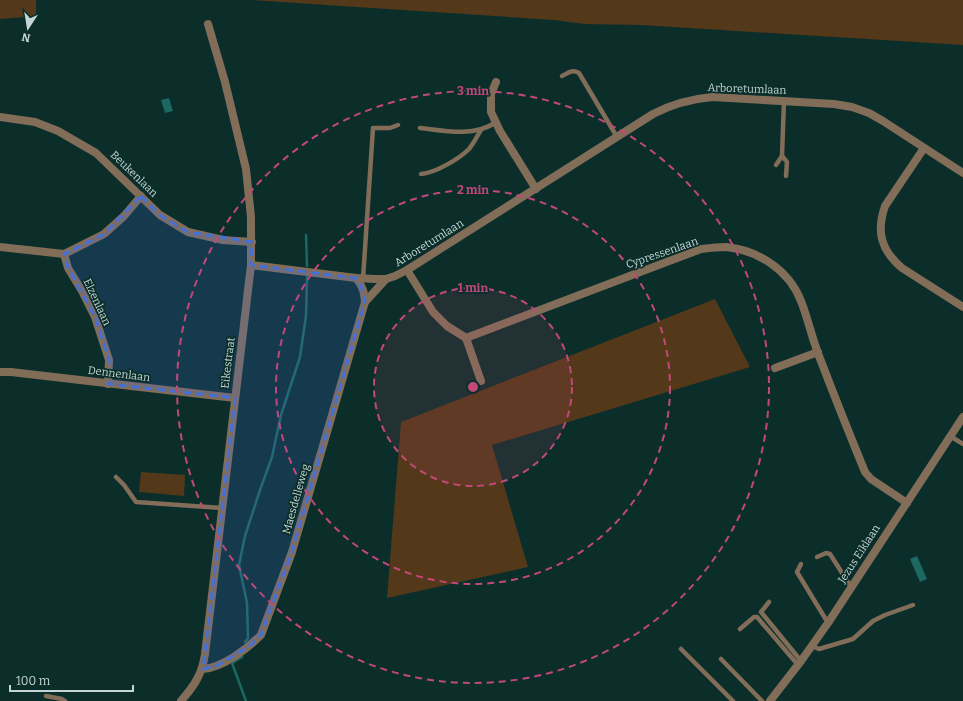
<svg xmlns="http://www.w3.org/2000/svg" width="963" height="701" viewBox="0 0 963 701" font-family="Bitter,serif">
<style>
.green{fill:#533819}
.water{fill:#1d6862}
.lines{fill:none;stroke-linecap:round;stroke-linejoin:round}
.stream{stroke:#1d6862;stroke-width:2.5}
.lane{stroke:#816d58;stroke-width:4.5}
.street{stroke:#816d58;stroke-width:8}
.marked{fill:#4770d7;fill-opacity:0.2;stroke:#4770d7;stroke-width:3;stroke-dasharray:8 5;stroke-linejoin:round}
.ring{fill:none;stroke:#c24879;stroke-width:2;stroke-dasharray:7 5}
.labels{text-anchor:middle;dominant-baseline:central;stroke-width:3.5;stroke-linejoin:round;paint-order:stroke}
.street-label{font-size:11px;fill:#c4d6d4;stroke:#0b2e2b}
.centre{fill:#c24879;stroke:#0b2e2b;stroke-width:2}
.ring-label{font-size:12px;text-anchor:middle;font-weight:bold;fill:#c24879;stroke:#0b2e2b;stroke-width:3.5;stroke-linejoin:round;paint-order:stroke}
</style>
<rect width="100%" height="100%" fill="#0b2e2b"/>
<g class="green">
<path d="M0,0H36V16L0,19Z"/>
<path d="M251,0H963V45L641,25L585,24L554,20Z"/>
<path d="M715,299L750,367L492,445L528,567L387,598L401,422Z"/>
<path d="M141,472L185,475L184,496L139,492Z"/>
</g>
<g class="water">
<path d="M169,98L173,111L165,113L161,100Z"/>
<path d="M917,556L927,579L920,582L910,559Z"/>
</g>
<g class="lines">
<g class="stream">
<path d="M306,235L307,266"/>
<path d="M245,642L248,638L247,603L239,565L245,536L260,490L272,457L281,415L300,357L306,316L307,277"/>
<path d="M242,657L232,663L246,701"/>
</g>
<g class="lane">
<path d="M562,76C568,73 572,69 579,73L617,137"/>
<path d="M420,128C446,131 472,137 495,123"/>
<path d="M782,156L787,162L786,176"/>
<path d="M776,165L782,156L784,101"/>
<path d="M421,174C435,173 459,159 469,149C474,143 477,136 481,130"/>
<path d="M363,279L373,128H390L398,125"/>
<path d="M950,436L963,444"/>
<path d="M116,477L124,485L136,502L222,508"/>
<path d="M817,557L826,553L830,554L851,587"/>
<path d="M801,564L797,572L828,623"/>
<path d="M769,602L761,612L801,661"/>
<path d="M740,629L754,617H757L798,665"/>
<path d="M812,646L819,649L853,639L873,621L885,615L913,605"/>
<path d="M681,649L733,701"/>
<path d="M721,659L762,701"/>
<path d="M46,696L62,699L65,701"/>
</g>
<g class="street">
<path d="M496,82L491,94V112L500,131L536,189"/>
<path d="M0,117L35,122L58,131L96,153L160,215L188,232L223,240L252,242"/>
<path d="M924,148L885,206C876,232 881,250 902,268L963,307"/>
<path d="M0,247L64,254L104,234L124,216L141,196"/>
<path d="M64,254L68,268L82,291L95,317L109,360L108,384"/>
<path d="M251,265L356,278L374,279H386L395,276L407,270L653,114C672,104 691,99 712,97L834,104L852,107L869,113L883,121L963,173"/>
<path d="M407,270L433,312L447,326L466,338L701,249C709,248 718,247 726,247C758,250 789,270 801,301C808,319 812,338 819,356C834,395 849,433 865,472L871,479L907,503"/>
<path d="M356,278C363,286 364,292 365,302"/>
<path d="M466,338L481,381"/>
<path d="M775,368L818,352"/>
<path d="M0,372H11L235,398"/>
<path d="M203,669C222,668 247,649 261,635L292,552L365,302L386,279"/>
<path d="M181,701C195,685 202,674 205,654L251,265V217L246,169L225,82L208,24"/>
<path d="M770,701L801,661L828,623L963,417"/>
</g>
</g>
<path class="marked" d="M141,196L160,215L188,232L252,242L251,265L356,278L364,292L365,302L292,552L261,635L250,646L217,666L203,669L235,398L108,384L109,360L95,317L68,268L64,254L104,234Z"/>
<circle cx="473" cy="387" r="99" fill="#c24879" fill-opacity=".12"/>
<g class="ring">
<circle cx="473" cy="387" r="99"/>
<circle cx="473" cy="387" r="197"/>
<circle cx="473" cy="387" r="296"/>
</g>
<g class="labels">
<g class="street-label">
<text transform="translate(747 89) rotate(2)">Arboretumlaan</text>
<text transform="translate(134 174) rotate(44)">Beukenlaan</text>
<text transform="translate(429 243) rotate(-32)">Arboretumlaan</text>
<text transform="translate(662 253) rotate(-19)">Cypressenlaan</text>
<text transform="translate(97 302) rotate(65)">Elzenlaan</text>
<text transform="translate(228 363) rotate(-83)">Eikestraat</text>
<text transform="translate(119 374) rotate(7)">Dennenlaan</text>
<text transform="translate(296 499) rotate(-74)">Maesdelleweg</text>
<text transform="translate(859 554) rotate(-57)">Jezus Eiklaan</text>
</g>
</g>
<circle cx="473" cy="387" r="6" class="centre"/>
<g class="ring-label">
<text x="473" y="95">3 min</text>
<text x="473" y="194">2 min</text>
<text x="473" y="292">1 min</text>
</g>
<g transform="translate(28 28) rotate(192)" stroke="#0b2e2b" stroke-width="3" paint-order="stroke">
<path d="M0-3L7 15L0 10L-7 15Z" fill="#c4d6d4"/>
<text y="-6" font-size="11" font-weight="bold" text-anchor="middle" fill="#c4d6d4">N</text>
</g>
<path d="M10 685v6h123v-6" fill="none" stroke="#c4d6d4" stroke-width="2"/>
<text x="16" y="685" font-size="12" fill="#c4d6d4" stroke="#0b2e2b" stroke-width="3" paint-order="stroke">100 m</text>
</svg>
